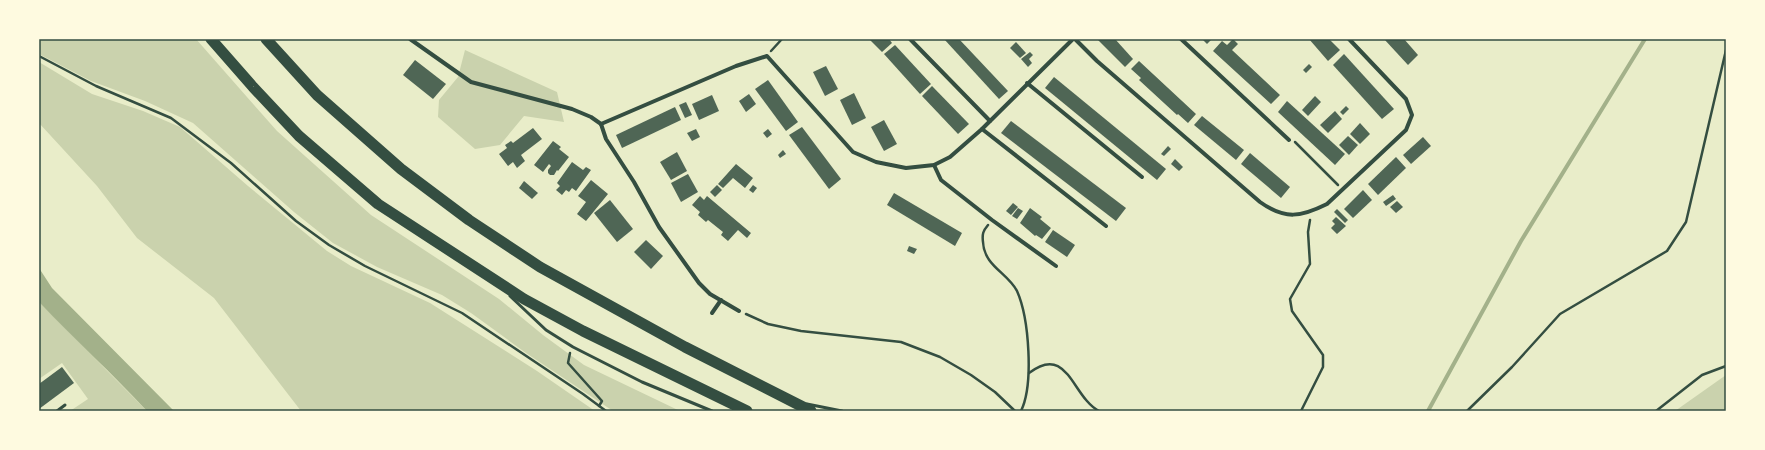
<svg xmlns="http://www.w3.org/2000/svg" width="1765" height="450" viewBox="0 0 1765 450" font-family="'Exo 2',sans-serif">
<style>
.green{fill:#cad2ad}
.water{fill:#a3b18a}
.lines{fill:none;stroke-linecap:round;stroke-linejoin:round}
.stream{stroke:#a3b18a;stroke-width:4}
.building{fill:#4f6655}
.path{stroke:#344e41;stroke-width:2.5}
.service{stroke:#344e41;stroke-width:3}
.minor{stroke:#344e41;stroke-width:4}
.trunk{stroke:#344e41;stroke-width:11}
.neatline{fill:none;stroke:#344e41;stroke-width:1.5}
</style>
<rect width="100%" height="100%" fill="#e9edc9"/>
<g class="green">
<path d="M39,39H196L277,131L371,215L499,299L543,335L584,365L680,411H613L526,353L471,313L442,295L377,267L333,243L294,212L193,123L145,101L91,81L39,54Z"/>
<path d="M465,50L557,92L564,122L524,116L500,145L475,149L438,117L439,100L458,77Z"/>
<path d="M39,62L92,94L143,111L180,127L248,186L327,251L351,266L430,303L537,371L595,411H301L214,298L137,238L97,186L39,123Z"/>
<path d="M39,302L147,411H70L88,399L62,363L39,379Z"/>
<path d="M1726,375V411H1675Z"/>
</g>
<path class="water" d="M39,268L52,288L174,411H147C112,373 74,339 39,302Z"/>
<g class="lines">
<path class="stream" d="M1428,411L1521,241L1645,39"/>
</g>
<g class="building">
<path d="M869,39H889L892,43L882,52Z"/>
<path d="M944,39H959L1008,91L999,99Z"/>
<path d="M1097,39H1115L1133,59L1125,67Z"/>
<path d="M1202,39H1212L1207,44Z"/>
<path d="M1233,39L1238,44L1232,50L1280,95L1271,104L1213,51L1222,41L1227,45Z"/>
<path d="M1309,39H1329L1340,50L1328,61Z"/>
<path d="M1384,39H1404L1418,55L1408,65Z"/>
<path d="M1016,42L1026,53L1020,58L1010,48Z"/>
<path d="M895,45L931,84L920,94L884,54Z"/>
<path d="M1030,52L1033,55L1029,59L1032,63L1028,67L1021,59Z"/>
<path d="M1344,54L1394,109L1382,119L1333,65Z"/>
<path d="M415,60L446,84L433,99L403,75Z"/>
<path d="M1139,61L1196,114L1188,123L1178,114L1177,115L1139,80L1141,78L1131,69Z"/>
<path d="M1309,64L1312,67L1306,73L1303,70Z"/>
<path d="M826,66L838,89L825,96L813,72Z"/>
<path d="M1054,77L1166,169L1157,180L1045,88Z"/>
<path d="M768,80L798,122L786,131L755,89Z"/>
<path d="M932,86L969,124L958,134L922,96Z"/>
<path d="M854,93L866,118L852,125L840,100Z"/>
<path d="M749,94L756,104L746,112L739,101Z"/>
<path d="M712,95L719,111L699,120L692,104Z"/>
<path d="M1315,96L1321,102L1308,116L1302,110Z"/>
<path d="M1287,101L1345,154L1335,165L1278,112Z"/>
<path d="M686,102L692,115L685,118L679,105Z"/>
<path d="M1346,106L1349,109L1343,115L1340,112Z"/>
<path d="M675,107L681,120L622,148L616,135Z"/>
<path d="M1335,111L1342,119L1328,133L1320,125Z"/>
<path d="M1202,116L1244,150L1236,160L1194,125Z"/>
<path d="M884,120L897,144L884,151L871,127Z"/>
<path d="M1011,121L1126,208L1116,221L1001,133Z"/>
<path d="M1360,123L1370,134L1360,144L1350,134Z"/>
<path d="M802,127L841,179L829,189L789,135Z"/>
<path d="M533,128L542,139L521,155L525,161L517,168L513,162L508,166L499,154L507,148L505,145L511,141L513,143Z"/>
<path d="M696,129L700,137L692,141L687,133Z"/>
<path d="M768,129L772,134L767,138L763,133Z"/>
<path d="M1348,136L1358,145L1349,155L1339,145Z"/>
<path d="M1423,137L1431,146L1411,164L1403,155Z"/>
<path d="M553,141L561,147L559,149L569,157L558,171L557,170L554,175H550L548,173V170L551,166L549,164L543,172L534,165Z"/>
<path d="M1168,146L1171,149L1164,156L1161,154Z"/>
<path d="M783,150L786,154L780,158L778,155Z"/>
<path d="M677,152L687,171L671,180L660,162Z"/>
<path d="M1250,153L1290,187L1281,198L1241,164Z"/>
<path d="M1396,157L1406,168L1378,195L1368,184Z"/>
<path d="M1175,159L1183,167L1179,171L1171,164Z"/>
<path d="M572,162L583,170L586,167L591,170L576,191L572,188L569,192L566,190L562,195L556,190L560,186L557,183Z"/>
<path d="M736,164L753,178L745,188L733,178L723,188L718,184Z"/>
<path d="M688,174L698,192L681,202L671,183Z"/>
<path d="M591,180L608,194L586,221L577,214L586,202L578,196Z"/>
<path d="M524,181L538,193L532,199L519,188Z"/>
<path d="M717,185L722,190L715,197L710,192Z"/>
<path d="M753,185L757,188L753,193L749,190Z"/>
<path d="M1363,190L1372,200L1353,218L1344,209Z"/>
<path d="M894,193L962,233L955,246L887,205Z"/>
<path d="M1393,195L1396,199L1386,206L1383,202Z"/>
<path d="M700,196L704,200L707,196L751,233L747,238L738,230L728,241L721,235L723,232L708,220L706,222L698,215L700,212L692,205Z"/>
<path d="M610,200L633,229L617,242L594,213Z"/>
<path d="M1397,201L1403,207L1396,213L1390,207Z"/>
<path d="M1013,203L1018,207L1011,215L1006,211Z"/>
<path d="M1018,208L1023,211L1017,219L1012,216Z"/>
<path d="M1030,208L1042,217L1040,219L1051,228L1042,239L1036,235L1035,236L1020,223Z"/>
<path d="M1337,209L1348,220L1345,223L1334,212Z"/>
<path d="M1336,217L1346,226L1337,234L1331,228L1335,224L1332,221Z"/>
<path d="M1053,230L1075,245L1067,257L1045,242Z"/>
<path d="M646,240L663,256L651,269L634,252Z"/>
<path d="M909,246L917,249L914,254L907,251Z"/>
<path d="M62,367L74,383L39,409V384Z"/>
</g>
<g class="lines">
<g class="path">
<path d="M771,51L782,39"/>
<path d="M39,56L96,86L171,118L231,163L296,221L329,245L365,266L462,313L583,394L606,411"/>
<path d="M1295,142L1338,185"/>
<path d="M988,225C983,231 982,234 983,242C984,266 1008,273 1017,291C1029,318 1034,384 1021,411"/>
<path d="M746,314L768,324L801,331L901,342L940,357L971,375L995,392L1015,411"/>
<path d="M570,353L568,363L602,401L599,406"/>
<path d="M1029,373C1068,343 1072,397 1099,411"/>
<path d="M1301,411L1323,367V355L1292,311L1290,299L1310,264L1308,232L1310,220"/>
<path d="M1467,411L1512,367L1560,314L1667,251L1686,222L1726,50"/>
<path d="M1656,411L1702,375L1726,366"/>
</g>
<g class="service">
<path d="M510,296L546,330L573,347L642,382L712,411"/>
<path d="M807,404L842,411"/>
<path d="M57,411L65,405"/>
</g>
<g class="minor">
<path d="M410,39L471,82L572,109L591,117L601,124"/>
<path d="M910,39L990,121"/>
<path d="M1075,39L1097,61L1260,202C1285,220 1301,217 1327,204L1406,130L1412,115L1406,99L1349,39"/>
<path d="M1181,39L1289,140"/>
<path d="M1027,83L1142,177"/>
<path d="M601,124L736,66L767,56L853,152L876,162L906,168L934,165L950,157L982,129L1073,39"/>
<path d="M601,124L606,139L634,182L659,227L699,283L710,294L739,311"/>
<path d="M982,129L1106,226"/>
<path d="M934,165L941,180L992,220L1056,266"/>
<path d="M712,313L721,300"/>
</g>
<g class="trunk">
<path d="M211,39L253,87L299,136L378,204L524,299L583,331L747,411"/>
<path d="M266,39L317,95L401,169L469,220L540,267L685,347L811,411"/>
</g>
</g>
<rect width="1765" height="450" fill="none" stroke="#fefae0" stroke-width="80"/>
<rect x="40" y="40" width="1685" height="370" class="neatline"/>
</svg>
